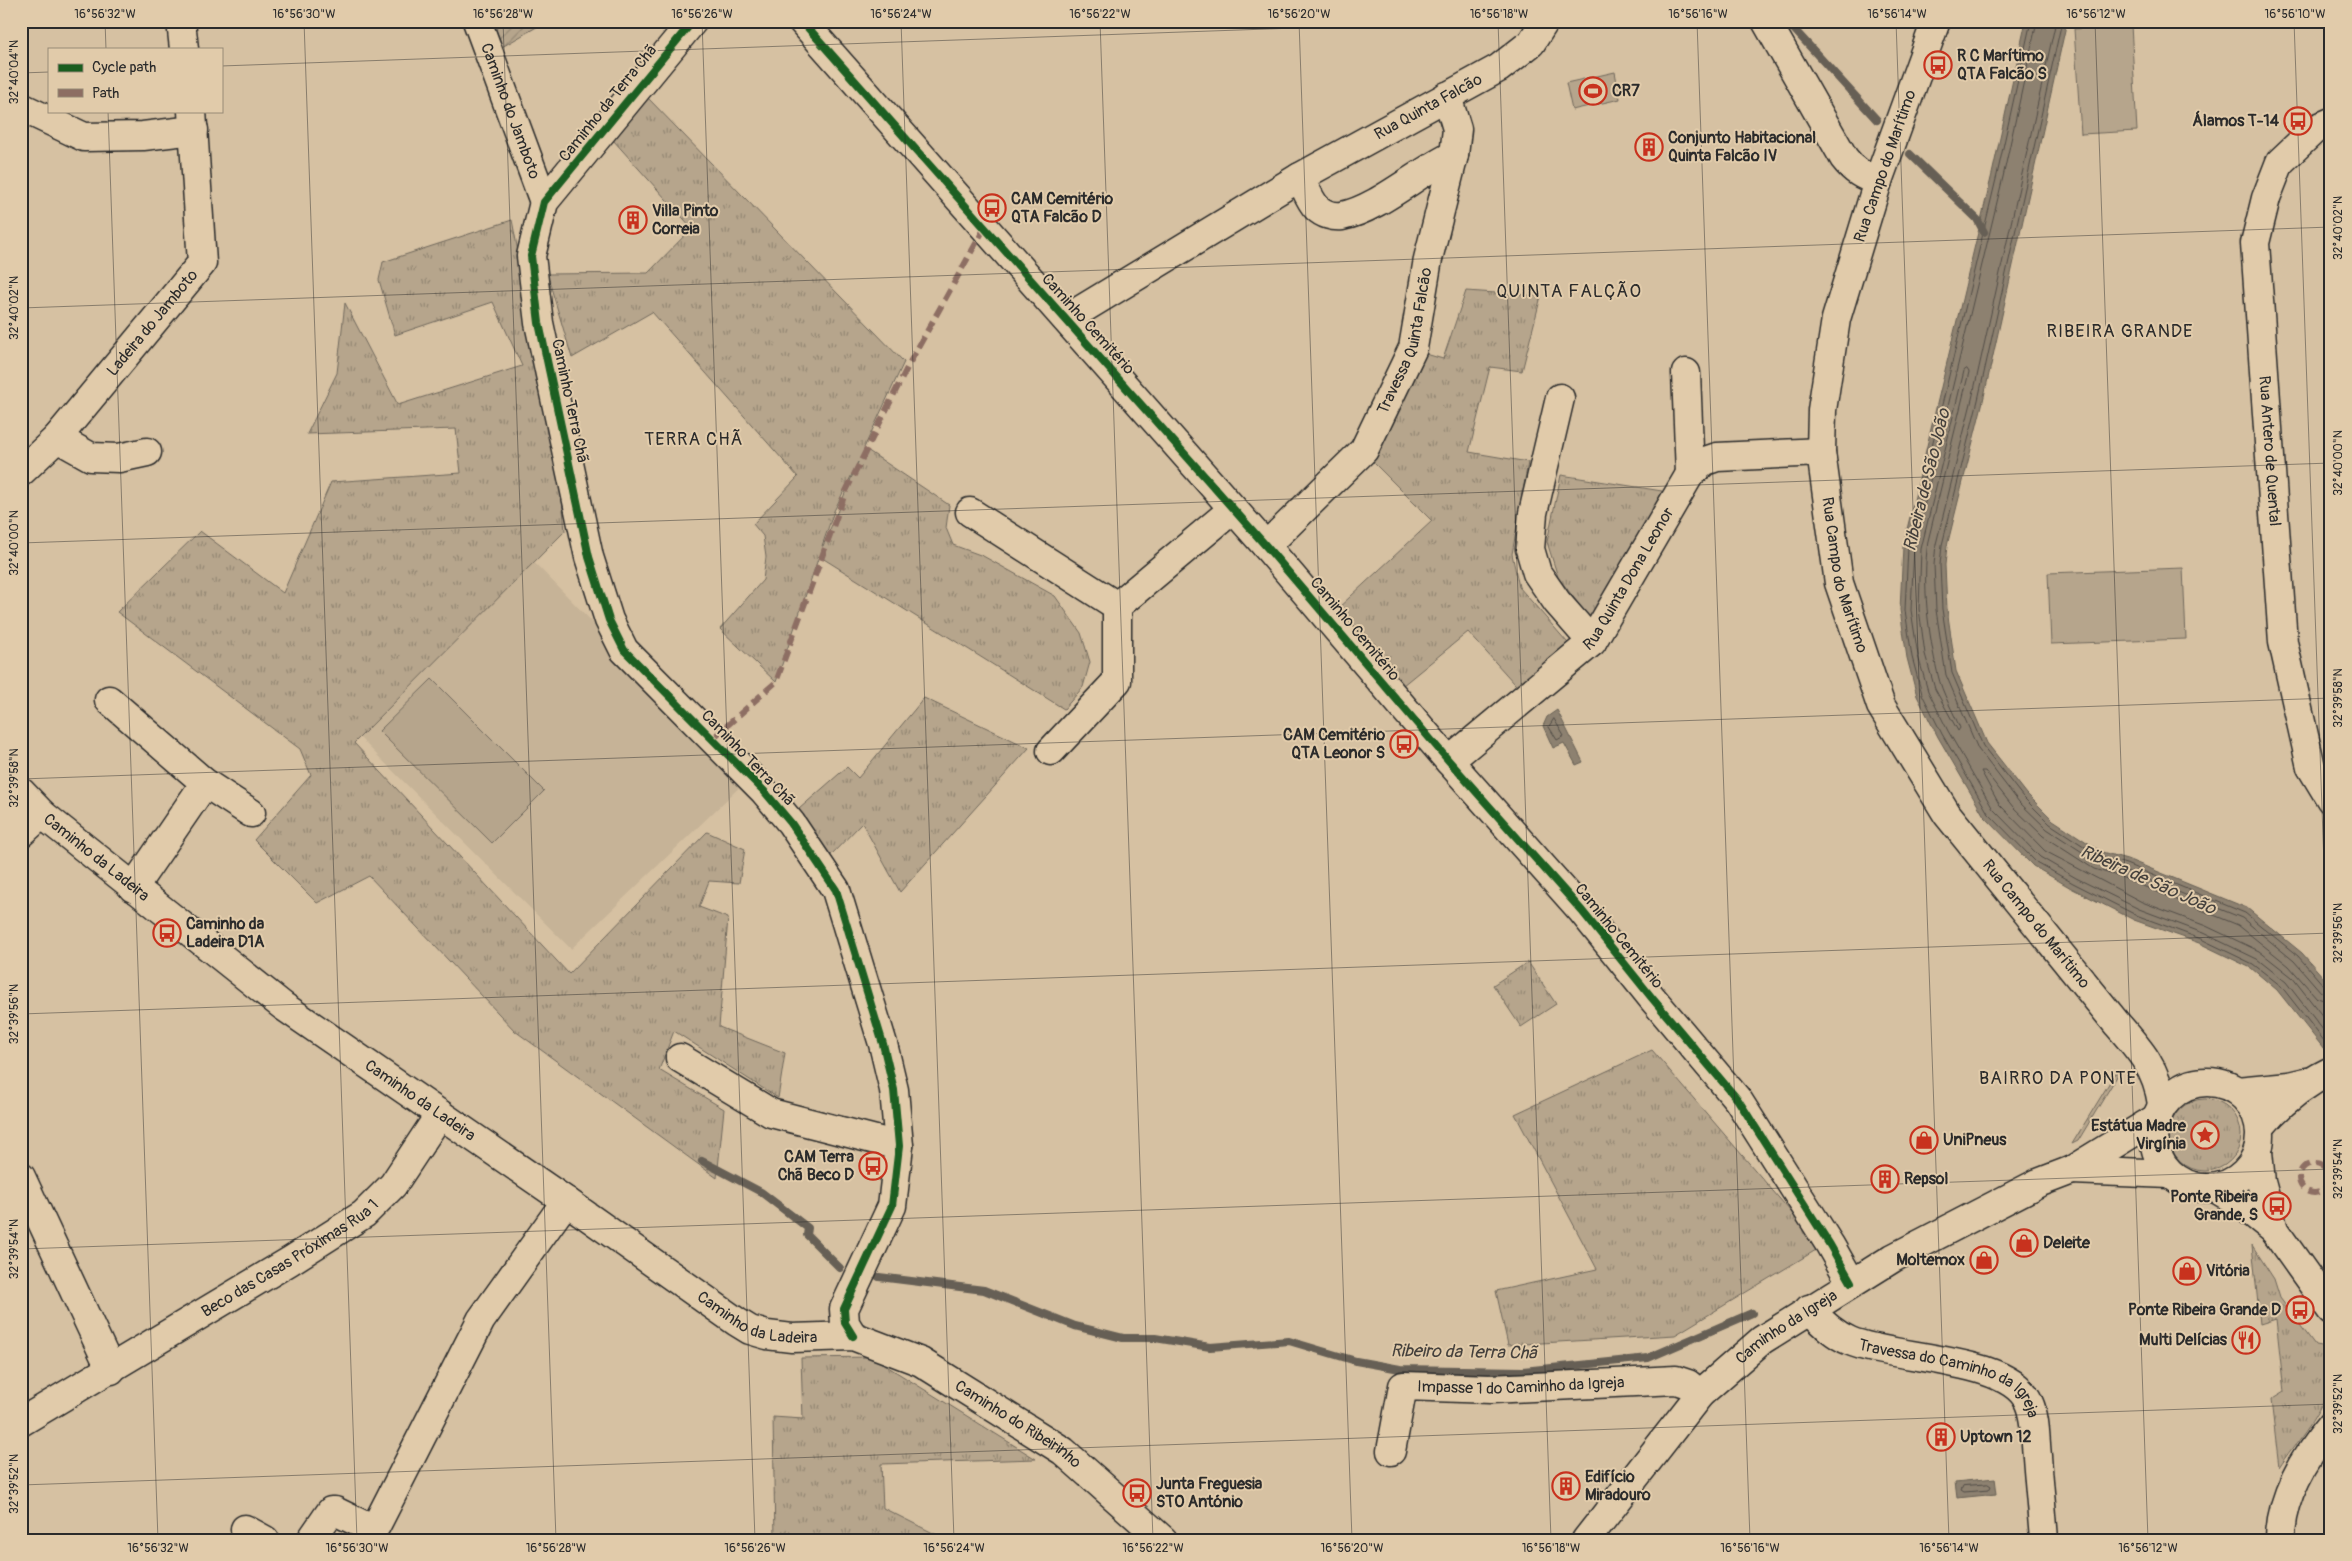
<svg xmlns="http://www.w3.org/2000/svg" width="2352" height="1561" viewBox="0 0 2352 1561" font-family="Pangolin,sans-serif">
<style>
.built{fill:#c6b397}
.grass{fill:url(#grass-tufts);stroke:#70685c;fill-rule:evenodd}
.park{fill:#b6a58c;stroke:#70685c}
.garden{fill:url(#garden-furrows);stroke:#70685c}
.water{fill:#8d8170;stroke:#665f54}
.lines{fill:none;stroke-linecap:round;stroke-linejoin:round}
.shore{stroke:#524d47;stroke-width:1}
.stream{stroke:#665f54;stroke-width:8}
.minor-casing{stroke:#2b2b2b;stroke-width:31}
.tertiary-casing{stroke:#2b2b2b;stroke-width:31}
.secondary-casing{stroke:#2b2b2b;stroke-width:31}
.minor{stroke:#e1cbaa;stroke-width:28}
.tertiary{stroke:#e1cbaa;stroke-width:28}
.secondary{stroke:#e1cbaa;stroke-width:28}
.quiet{stroke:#8d6e63;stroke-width:6;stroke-dasharray:12 6;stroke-linecap:butt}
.cycleway-casing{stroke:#e1cbaa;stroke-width:11}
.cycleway{stroke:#1b5e20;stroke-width:8}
.ticks{fill:none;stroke:#2b2b2b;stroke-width:1;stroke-opacity:0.45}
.labels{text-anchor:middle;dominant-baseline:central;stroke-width:4;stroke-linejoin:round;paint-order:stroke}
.poi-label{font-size:16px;font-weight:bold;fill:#2b2b2b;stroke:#e1cbaa;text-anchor:start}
.street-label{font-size:16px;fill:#2b2b2b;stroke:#e1cbaa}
.neighbourhood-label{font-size:18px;letter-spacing:1px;fill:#2b2b2b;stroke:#e1cbaa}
.water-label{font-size:18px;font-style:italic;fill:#44403c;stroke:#e1cbaa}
.neatline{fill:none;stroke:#2b2b2b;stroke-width:2}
.ticks-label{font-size:12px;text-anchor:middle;fill:#2b2b2b}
</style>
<defs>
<pattern id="grass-tufts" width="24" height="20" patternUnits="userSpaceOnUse" patternTransform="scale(1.25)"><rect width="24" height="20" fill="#b6a58c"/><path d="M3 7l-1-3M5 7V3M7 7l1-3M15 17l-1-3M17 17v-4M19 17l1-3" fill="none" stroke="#948773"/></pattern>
<pattern id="garden-furrows" width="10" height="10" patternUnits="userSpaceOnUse" patternTransform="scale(1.25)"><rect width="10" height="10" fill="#b6a58c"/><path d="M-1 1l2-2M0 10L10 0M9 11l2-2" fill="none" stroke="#948773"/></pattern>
</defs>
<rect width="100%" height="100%" fill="#d6c1a2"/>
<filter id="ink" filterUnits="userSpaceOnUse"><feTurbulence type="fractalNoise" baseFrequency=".02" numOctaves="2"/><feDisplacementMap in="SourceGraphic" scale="10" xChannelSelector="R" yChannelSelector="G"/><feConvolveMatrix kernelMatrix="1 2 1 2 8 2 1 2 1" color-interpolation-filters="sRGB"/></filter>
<g filter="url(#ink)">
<path class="built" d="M523,551L747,780L571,949L314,692Z"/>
<g class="grass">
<path d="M647,97L904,362L864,448L949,505L946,528L953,545L983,556L1055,596L1081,633L1090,662L1083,687L1064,709L819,556L776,682L720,629L763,580L766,557L763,536L753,524L798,477L652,312L572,358L547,274L648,273L692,228L613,140ZM858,462L823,546H822L834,511Z"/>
<path d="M512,220L559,466L565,531L354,743L569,974L707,832L745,849L739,883L709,881L699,907L728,918L719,1027L785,1053L778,1098L674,1031L659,1070L724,1109L717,1178L515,1031L369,876L317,903L254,840L311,775L300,749L117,612L200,531L283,593L331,482L461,473L456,429L307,434L337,373L345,303L398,405L522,366L493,302L395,335L379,280L383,262Z"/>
<path d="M1466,291L1541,296L1522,371L1490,367L1469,452L1528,462L1512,554L1519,587L1574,650L1524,694L1468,632L1397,690L1337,609L1432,521L1373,462L1426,354L1443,359Z"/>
<path d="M1561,475L1662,491L1596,627L1558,577L1547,542Z"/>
<path d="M924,698L1029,748L900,892L862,823L828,858L799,809L847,767L858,778Z"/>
<path d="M1528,962L1556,1004L1521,1027L1493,985Z"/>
<path d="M1652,1050L1821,1247L1675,1335L1508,1345L1496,1291L1597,1269L1515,1114Z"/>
<path d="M2116,1072L2119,1073L2078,1141L2072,1144Z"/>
<circle cx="2205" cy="1135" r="36"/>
<path d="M2252,1245L2274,1279L2280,1298L2315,1345L2321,1346C2327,1357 2332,1370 2329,1383C2324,1411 2295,1444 2279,1468L2271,1400L2284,1392L2276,1319L2260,1324Z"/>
<path d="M872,1357L1036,1459L881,1464L883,1508L947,1540H775L773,1417L803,1419L801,1358Z"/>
</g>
<g class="park">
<path d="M2131,25L2137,131L2081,134L2074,29Z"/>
<path d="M1615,72L1620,99L1572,110L1566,83Z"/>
<path d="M2183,568L2186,639L2051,644L2048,573Z"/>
<path d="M432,679L544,791L492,843L379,731Z"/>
</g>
<path class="garden" d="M493,21H547L502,47Z"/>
<g class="water">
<path d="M2026,21H2067L1983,401L1947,546L1945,565L1947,609L1956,671L1987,743L2027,794L2053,820L2102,852L2127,859L2247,908L2302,953L2331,986V1046L2324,1049L2277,990L2251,968L2199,943L2134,920L2071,888L2033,866L1984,816L1938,737L1917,696L1907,658L1900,610L1903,546L1992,174Z"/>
<path d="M1557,710L1583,762L1576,765L1564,743L1553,748L1543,726L1547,717Z"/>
<path d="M1995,1478L1997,1494L1957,1498L1955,1482Z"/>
</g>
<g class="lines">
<g class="shore">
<path d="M2031,21L1997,175L1908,547L1905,610L1912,657L1922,694L1942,734L1988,813L2036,862L2073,883L2136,915L2201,939L2253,964L2281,986L2325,1042H2331"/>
<path d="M2037,21L2003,177L1914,548L1911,610L1918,656L1928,691L1948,731L1993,809L2040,857L2076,878L2139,909L2203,933L2257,959L2286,982L2327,1035L2331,1036"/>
<path d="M2056,21L1972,399L1936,544L1934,565L1936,610L1946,675L1978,749L2019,802L2047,829L2096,861L2124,870L2242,918L2294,961L2321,992L2331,995"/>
<path d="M2062,21L1978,400L1942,545L1940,565L1942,609L1952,673L1983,746L2023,797L2050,824L2099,856L2126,864L2245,913L2298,956L2325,987L2331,988"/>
<path d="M1967,369L1969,372L1928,541C1922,584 1928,633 1938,675C1942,693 1953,711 1960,728L1958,731L1935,689L1925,654L1919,609L1921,549L1964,371Z"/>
<path d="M1554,719L1564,736L1557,740L1549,727Z"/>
<path d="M2331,1002L2317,998L2289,966L2238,925L2121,877L2094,869L2043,836L2013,807L1985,771H1981L1999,804L2045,851L2142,902L2206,926L2259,951L2292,977L2331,1027"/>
<path d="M1988,1484L1991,1486L1989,1490L1964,1492L1961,1490L1963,1486Z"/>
</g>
<g class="stream">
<path d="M1789,21L1792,27L1877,120"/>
<path d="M1910,154L1977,219L1984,232"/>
<path d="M702,1161L761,1192L808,1228L807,1235L840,1268"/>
<path d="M879,1277L984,1290L1075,1326L1123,1338H1155L1210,1347L1289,1341L1356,1361L1400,1369L1523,1371L1648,1358L1752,1313"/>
</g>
<g class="minor-casing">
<g id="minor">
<path d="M181,21L184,49"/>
<path id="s1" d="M477,21L544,202"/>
<path d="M693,21L544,202L531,256L539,323L589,557L609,620L624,650L764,791L791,823L836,890L883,1044L894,1090L899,1146L892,1206L844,1309L845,1323L853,1336"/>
<path d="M802,21L1266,546L1449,761L1582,911L1652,998L1738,1100L1830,1245L1851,1282"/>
<path d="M1766,21L1844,158C1854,171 1863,176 1878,181"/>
<path d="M21,107L84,137L143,136L194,130"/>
<path id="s2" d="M2331,122L2315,129L2280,162L2266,198L2255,243L2283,642L2311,767L2331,800"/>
<path d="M1300,177C1305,186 1309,200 1317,208C1323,214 1333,217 1342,216C1378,209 1419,171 1454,155"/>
<path id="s3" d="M1066,319L1300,177L1499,68L1531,43L1545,21"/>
<path d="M1686,373L1690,474"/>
<path d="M1560,398L1533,513L1530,549L1537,573L1557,602L1592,642"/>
<path d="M57,438L91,457L119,458L147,452"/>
<path id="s4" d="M21,472L57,438L202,263L192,111"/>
<path d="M970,512L1117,606"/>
<path id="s5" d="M1266,546L1364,450L1413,348L1428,259L1454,155L1457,129L1447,96"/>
<path d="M109,700L205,783L133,888"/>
<path d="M1051,751L1117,681V606L1233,509"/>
<path id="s6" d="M1449,761L1592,642L1690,474L1705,461L1717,457L1821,452"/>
<path d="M205,783L251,813"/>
<path id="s7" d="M21,792L42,814L283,1006L566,1201L737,1322L750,1330L767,1335L792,1338L853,1336L921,1362L1063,1451L1163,1540"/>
<path d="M21,833L42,814"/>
<path d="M680,1058L771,1113L899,1146"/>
<path d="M21,1177L111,1370"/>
<path id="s8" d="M1809,1309C1822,1322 1833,1334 1850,1341C1892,1359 2011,1357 2029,1403C2036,1419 2035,1439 2037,1456C2039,1484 2042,1512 2044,1540"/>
<path id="s9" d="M21,1422L290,1261L364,1214L393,1185L440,1114"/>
<path id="s10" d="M1391,1451L1403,1386L1491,1389L1676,1380L1688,1384L1700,1394"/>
<path d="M245,1529L265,1540"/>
<path d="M311,1540L331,1511H335L372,1529L376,1526L481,1320L566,1201"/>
<path d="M2280,1540C2280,1498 2305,1456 2331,1425"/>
</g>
</g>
<g class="tertiary-casing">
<g id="tertiary">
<path d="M2237,1091L2289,1086L2306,1082"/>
<path d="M2260,1127C2280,1103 2302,1085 2331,1071"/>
<path d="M2072,1170L2170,1174"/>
<path id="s11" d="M1586,1540L1700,1394L1762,1340L1893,1258L2038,1183L2072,1170L2155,1119"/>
</g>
</g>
<g class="secondary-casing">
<g id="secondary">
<path id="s12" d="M1936,21L1878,181L1836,319L1822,410L1821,452L1839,583L1881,706L1947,814L2117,1024C2140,1050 2157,1069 2162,1104"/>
<circle cx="2207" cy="1135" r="53"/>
<path d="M2258,1152L2261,1182L2274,1230L2331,1310"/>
<path d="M2215,1188L2240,1203L2274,1230"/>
</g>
</g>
<use href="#minor" class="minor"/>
<use href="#tertiary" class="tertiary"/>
<use href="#secondary" class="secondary"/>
<g class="quiet">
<path d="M712,739L776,682L846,491L909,364L984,229"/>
<circle cx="2314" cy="1178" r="15"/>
</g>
<g class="cycleway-casing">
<g id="cycleway">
<path d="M693,21L544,202L531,256L539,323L589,557L609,620L624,650L764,791L791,823L836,890L883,1044L894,1090L899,1146L892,1206L844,1309L845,1323L853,1336"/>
<path d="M802,21L1266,546L1449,761L1582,911L1652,998L1738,1100L1830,1245L1851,1282"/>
</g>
</g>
<use href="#cycleway" class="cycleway"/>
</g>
</g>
<path class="ticks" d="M105,21L106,49M304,21L357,1540M503,21L556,1540M702,21L755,1540M901,21L954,1540M1100,21L1153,1540M1299,21L1352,1540M1498,21L1551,1540M1697,21L1750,1540M1896,21L1949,1540M2095,21L2148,1540M2294,21L2331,1061M221,66L1494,21M21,73L49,72M108,111L158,1540M21,308L2331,227M21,543L2331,463M21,779L2331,698M21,1014L2331,933M21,1249L2331,1169M21,1485L2331,1404"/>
<defs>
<g id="bus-ring" transform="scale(1.4375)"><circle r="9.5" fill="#e1cbaa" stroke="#c8321e" stroke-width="1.5"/><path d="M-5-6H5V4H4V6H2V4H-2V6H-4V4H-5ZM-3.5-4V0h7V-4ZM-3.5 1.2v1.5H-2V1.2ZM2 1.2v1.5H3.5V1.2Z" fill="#c8321e"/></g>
<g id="stadium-ring" transform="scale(1.4375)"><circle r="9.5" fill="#e1cbaa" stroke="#c8321e" stroke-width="1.5"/><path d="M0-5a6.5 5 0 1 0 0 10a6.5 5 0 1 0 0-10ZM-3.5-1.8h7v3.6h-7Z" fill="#c8321e"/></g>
<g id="building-ring" transform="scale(1.4375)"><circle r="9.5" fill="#e1cbaa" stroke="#c8321e" stroke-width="1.5"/><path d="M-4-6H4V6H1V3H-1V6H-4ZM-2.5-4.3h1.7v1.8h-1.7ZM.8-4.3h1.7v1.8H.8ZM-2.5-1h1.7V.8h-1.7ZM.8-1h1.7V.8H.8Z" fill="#c8321e"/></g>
<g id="sight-ring" transform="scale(1.4375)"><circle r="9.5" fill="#e1cbaa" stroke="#c8321e" stroke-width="1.5"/><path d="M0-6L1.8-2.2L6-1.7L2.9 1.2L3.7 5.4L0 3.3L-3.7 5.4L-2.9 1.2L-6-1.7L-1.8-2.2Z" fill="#c8321e"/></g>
<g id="shop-ring" transform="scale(1.4375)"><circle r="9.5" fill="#e1cbaa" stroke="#c8321e" stroke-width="1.5"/><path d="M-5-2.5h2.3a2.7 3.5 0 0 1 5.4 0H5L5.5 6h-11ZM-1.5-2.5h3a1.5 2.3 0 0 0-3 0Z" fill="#c8321e"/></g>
<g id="restaurant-ring" transform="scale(1.4375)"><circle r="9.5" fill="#e1cbaa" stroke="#c8321e" stroke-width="1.5"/><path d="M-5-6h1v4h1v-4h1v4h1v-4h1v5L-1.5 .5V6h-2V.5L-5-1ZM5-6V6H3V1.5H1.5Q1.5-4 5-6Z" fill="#c8321e"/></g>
</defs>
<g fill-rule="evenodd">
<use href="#bus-ring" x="1938" y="65"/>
<use href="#stadium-ring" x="1593" y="91"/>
<use href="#bus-ring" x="2298" y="121"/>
<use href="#building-ring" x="1649" y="147"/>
<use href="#bus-ring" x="992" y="208"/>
<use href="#building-ring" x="633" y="220"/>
<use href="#bus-ring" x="1404" y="744"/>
<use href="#bus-ring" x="167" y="933"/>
<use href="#sight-ring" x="2205" y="1135"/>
<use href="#shop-ring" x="1924" y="1140"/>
<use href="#bus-ring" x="873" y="1166"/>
<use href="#building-ring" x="1885" y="1179"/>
<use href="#bus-ring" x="2277" y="1206"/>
<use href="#shop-ring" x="2024" y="1243"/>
<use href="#shop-ring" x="1984" y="1260"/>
<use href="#shop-ring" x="2187" y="1271"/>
<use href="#bus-ring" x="2300" y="1310"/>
<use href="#restaurant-ring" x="2246" y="1340"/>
<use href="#building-ring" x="1941" y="1437"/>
<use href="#building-ring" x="1566" y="1486"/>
<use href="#bus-ring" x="1137" y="1493"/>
</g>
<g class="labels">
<g class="poi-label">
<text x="1957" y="56">R C Marítimo<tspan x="1957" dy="18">QTA Falcão S</tspan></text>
<text x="1612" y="91">CR7</text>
<text x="2279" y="121" text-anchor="end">Álamos T-14</text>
<text x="1668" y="138">Conjunto Habitacional<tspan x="1668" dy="18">Quinta Falcão IV</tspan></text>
<text x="1011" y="199">CAM Cemitério<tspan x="1011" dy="18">QTA Falcão D</tspan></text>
<text x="652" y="211">Villa Pinto<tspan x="652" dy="18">Correia</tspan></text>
<text x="1385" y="735" text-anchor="end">CAM Cemitério<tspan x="1385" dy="18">QTA Leonor S</tspan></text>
<text x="186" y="924">Caminho da<tspan x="186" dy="18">Ladeira D1A</tspan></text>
<text x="2186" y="1126" text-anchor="end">Estátua Madre<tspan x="2186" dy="18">Virgínia</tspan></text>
<text x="1943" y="1140">UniPneus</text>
<text x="854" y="1157" text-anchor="end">CAM Terra<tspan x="854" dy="18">Chã Beco D</tspan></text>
<text x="1904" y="1179">Repsol</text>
<text x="2258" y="1197" text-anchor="end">Ponte Ribeira<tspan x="2258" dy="18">Grande, S</tspan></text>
<text x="2043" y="1243">Deleite</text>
<text x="1965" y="1260" text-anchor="end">Moltemox</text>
<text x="2206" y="1271">Vitória</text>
<text x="2281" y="1310" text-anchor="end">Ponte Ribeira Grande D</text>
<text x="2227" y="1340" text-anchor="end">Multi Delícias</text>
<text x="1960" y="1437">Uptown 12</text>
<text x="1585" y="1477">Edifício<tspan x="1585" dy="18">Miradouro</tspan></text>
<text x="1156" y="1484">Junta Freguesia<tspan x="1156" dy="18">STO António</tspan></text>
</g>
<g class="street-label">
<text transform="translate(608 103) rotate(-51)">Caminho da Terra Chã</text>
<text stroke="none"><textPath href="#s3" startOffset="420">Rua Quinta Falcão</textPath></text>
<text stroke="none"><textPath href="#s1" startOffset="96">Caminho do Jamboto</textPath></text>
<text transform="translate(1885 166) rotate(-71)">Rua Campo do Marítimo</text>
<text stroke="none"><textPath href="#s4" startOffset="199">Ladeira do Jamboto</textPath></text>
<text transform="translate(1088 324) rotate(48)">Caminho Cemitério</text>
<text stroke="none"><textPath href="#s5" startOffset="255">Travessa Quinta Falcão</textPath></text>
<text transform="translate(570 401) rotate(78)">Caminho Terra Chã</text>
<text stroke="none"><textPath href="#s2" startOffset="359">Rua Antero de Quental</textPath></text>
<text stroke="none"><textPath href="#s12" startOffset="574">Rua Campo do Marítimo</textPath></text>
<text stroke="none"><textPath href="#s6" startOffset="259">Rua Quinta Dona Leonor</textPath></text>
<text transform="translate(1355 629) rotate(50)">Caminho Cemitério</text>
<text transform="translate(748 758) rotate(46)">Caminho Terra Chã</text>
<text stroke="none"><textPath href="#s7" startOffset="100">Caminho da Ladeira</textPath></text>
<text stroke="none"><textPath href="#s12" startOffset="979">Rua Campo do Marítimo</textPath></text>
<text transform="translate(1619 936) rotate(51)">Caminho Cemitério</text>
<text stroke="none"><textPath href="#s7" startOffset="505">Caminho da Ladeira</textPath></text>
<text stroke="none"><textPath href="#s9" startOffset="315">Beco das Casas Próximas Rua 1</textPath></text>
<text stroke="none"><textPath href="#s7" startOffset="910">Caminho da Ladeira</textPath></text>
<text stroke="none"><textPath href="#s11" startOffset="295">Caminho da Igreja</textPath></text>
<text stroke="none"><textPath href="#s10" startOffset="184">Impasse 1 do Caminho da Igreja</textPath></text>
<text stroke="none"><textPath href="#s8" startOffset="162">Travessa do Caminho da Igreja</textPath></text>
<text stroke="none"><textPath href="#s7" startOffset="1199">Caminho do Ribeirinho</textPath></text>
</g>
<g class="neighbourhood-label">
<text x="1569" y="291">QUINTA FALÇÃO</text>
<text x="2120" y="331">RIBEIRA GRANDE</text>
<text x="694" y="439">TERRA CHÃ</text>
<text x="2058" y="1078">BAIRRO DA PONTE</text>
</g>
<g class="water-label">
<text transform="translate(1927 480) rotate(-76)">Ribeira de São João</text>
<text transform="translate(2148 880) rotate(24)">Ribeira de São João</text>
<text transform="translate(1464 1352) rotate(1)">Ribeiro da Terra Chã</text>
</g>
</g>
<rect width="2352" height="1561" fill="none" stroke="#e1cbaa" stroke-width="55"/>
<rect x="48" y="48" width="175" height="65" fill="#e1cbaa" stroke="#988b77"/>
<rect x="58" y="64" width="25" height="8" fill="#1b5e20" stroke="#988b77"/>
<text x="92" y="72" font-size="15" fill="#2b2b2b">Cycle path</text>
<rect x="58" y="89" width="25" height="8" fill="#8d6e63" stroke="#988b77"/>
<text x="92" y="98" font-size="15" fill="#2b2b2b">Path</text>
<rect x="28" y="28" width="2296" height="1506" class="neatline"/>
<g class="ticks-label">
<text x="105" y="18">16°56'32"W</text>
<text x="304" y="18">16°56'30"W</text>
<text x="503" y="18">16°56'28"W</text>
<text x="702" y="18">16°56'26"W</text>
<text x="901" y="18">16°56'24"W</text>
<text x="1100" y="18">16°56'22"W</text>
<text x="1299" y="18">16°56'20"W</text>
<text x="1499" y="18">16°56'18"W</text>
<text x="1698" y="18">16°56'16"W</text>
<text x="1897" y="18">16°56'14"W</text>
<text x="2096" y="18">16°56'12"W</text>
<text x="2295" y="18">16°56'10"W</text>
<text transform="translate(14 72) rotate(-90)" y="4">32°40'04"N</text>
<text transform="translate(2338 228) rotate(-90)" y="4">32°40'02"N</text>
<text transform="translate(14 308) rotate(-90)" y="4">32°40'02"N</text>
<text transform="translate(2338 463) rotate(-90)" y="4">32°40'00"N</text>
<text transform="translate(14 543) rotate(-90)" y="4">32°40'00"N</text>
<text transform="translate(2338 698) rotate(-90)" y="4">32°39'58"N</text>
<text transform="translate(14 778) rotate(-90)" y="4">32°39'58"N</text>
<text transform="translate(2338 933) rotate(-90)" y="4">32°39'56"N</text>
<text transform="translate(14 1014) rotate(-90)" y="4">32°39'56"N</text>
<text transform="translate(2338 1169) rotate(-90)" y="4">32°39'54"N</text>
<text transform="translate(14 1249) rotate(-90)" y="4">32°39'54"N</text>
<text transform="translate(2338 1404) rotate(-90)" y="4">32°39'52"N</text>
<text transform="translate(14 1484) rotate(-90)" y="4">32°39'52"N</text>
<text x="158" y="1552">16°56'32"W</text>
<text x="357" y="1552">16°56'30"W</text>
<text x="556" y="1552">16°56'28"W</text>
<text x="755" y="1552">16°56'26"W</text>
<text x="954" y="1552">16°56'24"W</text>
<text x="1153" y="1552">16°56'22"W</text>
<text x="1352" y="1552">16°56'20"W</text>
<text x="1551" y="1552">16°56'18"W</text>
<text x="1750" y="1552">16°56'16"W</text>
<text x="1949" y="1552">16°56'14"W</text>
<text x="2148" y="1552">16°56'12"W</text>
</g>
</svg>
